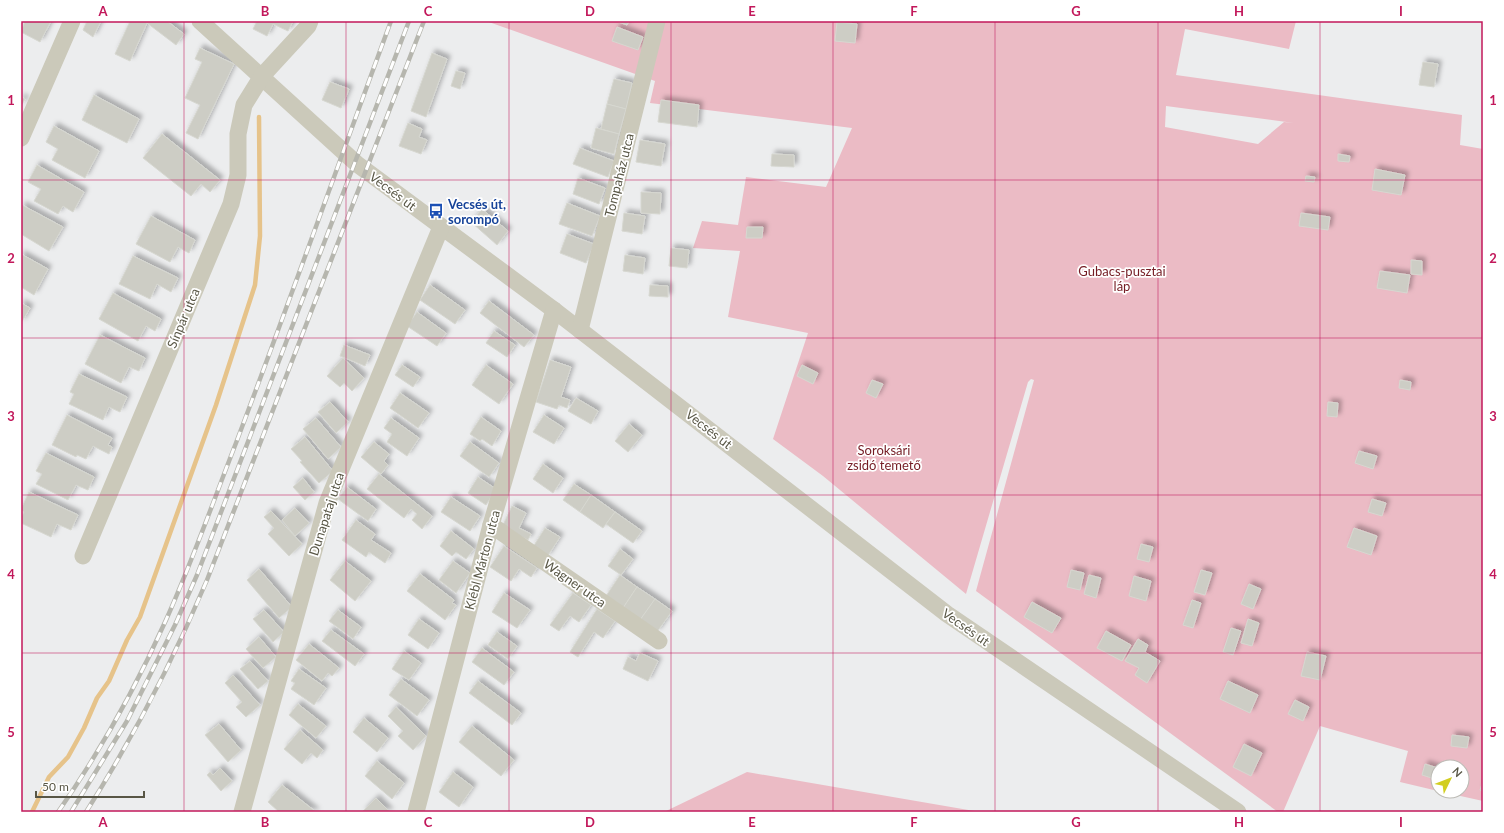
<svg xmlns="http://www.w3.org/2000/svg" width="1504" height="833" viewBox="0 0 1504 833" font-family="Lato,sans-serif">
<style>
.green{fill:#ebbbc5;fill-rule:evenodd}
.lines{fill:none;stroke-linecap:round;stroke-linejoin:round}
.stream{stroke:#e6c38a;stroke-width:4.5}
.building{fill:#cdcdc5;stroke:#d6d7d0;filter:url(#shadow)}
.minor{stroke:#cbc9ba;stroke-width:17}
.rail-casing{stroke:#b6b6ae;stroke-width:4.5}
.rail{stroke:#fff;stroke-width:3;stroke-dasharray:9;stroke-linecap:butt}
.grid{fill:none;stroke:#c2185b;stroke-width:1;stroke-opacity:0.55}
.labels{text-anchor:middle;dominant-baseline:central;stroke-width:3.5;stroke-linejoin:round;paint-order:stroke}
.street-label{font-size:13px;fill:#585645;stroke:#fff}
.transit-label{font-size:13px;font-weight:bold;fill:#164399;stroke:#fff;text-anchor:start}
.park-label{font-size:13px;fill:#741b23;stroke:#fff}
.neatline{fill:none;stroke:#c2185b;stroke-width:1.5}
.grid-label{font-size:13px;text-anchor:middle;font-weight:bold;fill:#c2185b}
</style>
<defs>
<filter id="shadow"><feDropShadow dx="3.5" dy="-3.5" stdDeviation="2" flood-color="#0004"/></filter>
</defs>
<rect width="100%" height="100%" fill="#ecedee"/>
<g class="green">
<path d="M486,21H1296L1289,49L1185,29L1176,75L1462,115L1460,145L1483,149V801L1438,791H1462V767H1438V791L1400,782L1408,751L1320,726L1283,812H1278L976,591L1034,380L1031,379L1028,382L966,594L823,476L773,439L808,333L728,317L740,251L693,248L702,221L738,225L746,177L826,187L852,128L650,103L655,81ZM1166,106L1294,123L1284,122L1258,144L1165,127Z"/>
<path d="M747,772L980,812H664Z"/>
</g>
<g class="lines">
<path class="stream" d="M32,812L49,777L68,757L84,728L97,698L109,681L127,640L140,617L216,405L255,285L260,236L259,117"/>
</g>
<g class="building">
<path d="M25,21H51L40,42L21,32Z"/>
<path d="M87,21H101L93,37L83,30Z"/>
<path d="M130,21H167L184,34L176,45L147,23L130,61L115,54Z"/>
<path d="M257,21H293L288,31L273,24L267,36L253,29Z"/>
<path d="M616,21H629L627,25Z"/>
<path d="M837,22L857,24L855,43L835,41Z"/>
<path d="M617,27L643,37L638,50L612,41Z"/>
<path d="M200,48L234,64L198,139L186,133L200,105L185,98L202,62L195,59Z"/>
<path d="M432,53L447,59L426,117L411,111Z"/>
<path d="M1423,62L1438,64L1434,87L1419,85Z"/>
<path d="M456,71L465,73L460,89L451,86Z"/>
<path d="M614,79L632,83L626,109L607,104Z"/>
<path d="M330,82L349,89L341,108L322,100Z"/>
<path d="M94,95L139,119L127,143L82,120Z"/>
<path d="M21,97L25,99L21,106Z"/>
<path d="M661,100L699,105L697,127L658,122Z"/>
<path d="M607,104L626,109L619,134L601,129Z"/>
<path d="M408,123L422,129L419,137L427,140L421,154L399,146Z"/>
<path d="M54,126L99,151L85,178L52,160L58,149L46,142Z"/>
<path d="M596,128L619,134L614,154L591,148Z"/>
<path d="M162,134L220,180L210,192L201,184L191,196L143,158Z"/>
<path d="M640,140L665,144L661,166L636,162Z"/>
<path d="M580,148L614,161L608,177L573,164Z"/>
<path d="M772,154L794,155V167L771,166Z"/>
<path d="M1338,154L1350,156L1349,162L1338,161Z"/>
<path d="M37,165L84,192L73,212L63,206L58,214L34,201L41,189L28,182Z"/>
<path d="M1375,169L1405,175L1401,195L1372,190Z"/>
<path d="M1306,176L1315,177L1314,182L1305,181Z"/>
<path d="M578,178L605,188L599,204L573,194Z"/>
<path d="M641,192L661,193L660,214L641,213Z"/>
<path d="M567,203L600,216L592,236L559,224Z"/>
<path d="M22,205L63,227L49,251L21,234Z"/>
<path d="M482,209L508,231L497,245L471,222Z"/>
<path d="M624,213L645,216L642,234L622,231Z"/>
<path d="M1301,213L1330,217L1328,230L1299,226Z"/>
<path d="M151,216L195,240L189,253L178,247L170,262L136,244Z"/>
<path d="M747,227H763L762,238H746Z"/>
<path d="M567,234L594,244L586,263L560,253Z"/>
<path d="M671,248L689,250L687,268L669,266Z"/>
<path d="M21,254L48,269L34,295L21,287Z"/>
<path d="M625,255L645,258L643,274L623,271Z"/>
<path d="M133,256L178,278L171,292L157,284L150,299L119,284Z"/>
<path d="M1411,260L1422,261V275L1411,274Z"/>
<path d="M1380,271L1410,275L1407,293L1377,288Z"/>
<path d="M430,285L465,310L455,324L420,300Z"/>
<path d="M650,285L668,286V297L649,296Z"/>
<path d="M113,293L161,319L155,331L146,326L138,341L99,319Z"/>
<path d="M489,301L534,335L524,347L480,313Z"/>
<path d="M21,303L30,308L21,323Z"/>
<path d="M417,312L446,333L437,346L407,326Z"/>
<path d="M494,331L515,345L507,357L486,343Z"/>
<path d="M100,335L145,358L139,371L129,367L121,383L85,364Z"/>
<path d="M344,345L370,355L365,366L340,356Z"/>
<path d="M343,358L364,378L352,391L344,383L340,387L327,376Z"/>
<path d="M550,360L571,367L561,397L570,400L567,408L559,405L557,409L536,402Z"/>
<path d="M402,365L420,377L413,387L395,375Z"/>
<path d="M486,365L513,384L499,404L472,385Z"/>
<path d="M802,365L818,373L813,384L797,376Z"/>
<path d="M79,374L127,397L120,412L109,407L103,420L69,404L74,394L70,392Z"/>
<path d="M872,380L883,384L876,398L866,393Z"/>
<path d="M1400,380L1411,382L1410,390L1399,388Z"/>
<path d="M400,393L429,413L418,428L390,408Z"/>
<path d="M576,398L598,411L591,424L568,411Z"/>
<path d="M330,402L348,422L336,433L318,412Z"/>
<path d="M1328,402L1338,403L1337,417L1327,416Z"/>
<path d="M67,415L112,438L108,445L112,447L109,454L93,446L86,459L77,455L76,457L52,445Z"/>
<path d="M544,415L564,428L554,444L533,432Z"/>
<path d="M481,417L501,431L492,446L482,439L480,441L470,434Z"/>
<path d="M316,418L341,447L328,459L303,429Z"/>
<path d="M391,418L419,438L407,456L387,442L392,434L384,428Z"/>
<path d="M629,424L642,435L628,452L615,441Z"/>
<path d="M305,437L333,471L319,483L300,462L302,461L291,449Z"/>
<path d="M374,442L389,454L384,461L388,465L381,474L361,457Z"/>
<path d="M470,442L499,463L489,477L460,456Z"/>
<path d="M1359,451L1377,456L1373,469L1355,463Z"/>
<path d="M46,453L94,477L88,490L76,485L68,500L36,484L42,474L36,471Z"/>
<path d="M543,464L563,478L553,493L533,479Z"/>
<path d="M379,474L432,516L422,529L412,520L417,514L411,509L404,518L367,489Z"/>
<path d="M478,477L496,489L486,505L468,493Z"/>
<path d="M303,478L314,492L305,500L293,487Z"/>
<path d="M574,484L591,495L580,512L563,500Z"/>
<path d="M347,487L376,509L368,521L338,499Z"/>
<path d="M29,492L78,515L71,530L57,524L51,537L21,523V518L24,512L21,509Z"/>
<path d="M591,495L615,512L603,528L580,512Z"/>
<path d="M451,497L480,516L470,531L441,512Z"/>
<path d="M1372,499L1386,503L1382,516L1368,512Z"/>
<path d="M512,506L526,513L519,528L531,534L528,540L502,527Z"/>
<path d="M295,508L309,523L295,536L282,520Z"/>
<path d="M271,511L302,544L289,556L268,534L274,528L264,517Z"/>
<path d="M615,512L642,531L633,543L606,524Z"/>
<path d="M356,520L375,534L371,540L391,553L385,563L369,552L366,557L342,540Z"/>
<path d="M545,528L560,537L547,557L533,547Z"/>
<path d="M1354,528L1377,536L1371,555L1347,547Z"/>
<path d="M451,531L474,549L466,559L456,552L452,556L440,546Z"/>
<path d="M1141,544L1153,547L1149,562L1137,559Z"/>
<path d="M504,546L537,568L531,577L519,569L511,581L490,567Z"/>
<path d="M620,549L633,559L621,575L608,566Z"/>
<path d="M345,561L371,581L355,601L330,580Z"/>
<path d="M453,561L470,573L456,593L439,580Z"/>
<path d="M259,569L292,607L279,618L247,580Z"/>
<path d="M1071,570L1084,573L1080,590L1067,587Z"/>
<path d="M1201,570L1212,573L1205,595L1194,592Z"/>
<path d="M420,574L454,600L452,603L456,605L445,620L407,591Z"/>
<path d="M620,575L637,587L623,608L606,596Z"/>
<path d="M1089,575L1101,578L1096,598L1084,594Z"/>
<path d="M1134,576L1151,581L1146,601L1129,596Z"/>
<path d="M1249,584L1261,589L1253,609L1241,604Z"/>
<path d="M637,587L655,599L640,620L623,608Z"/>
<path d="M504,593L530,610L517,628L492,612Z"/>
<path d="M573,593L591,605L579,622L570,616L559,631L550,625Z"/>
<path d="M655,599L672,611L657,632L640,620Z"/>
<path d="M1192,600L1201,603L1193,628L1183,625Z"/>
<path d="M1032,602L1061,618L1052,633L1024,617Z"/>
<path d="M597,609L615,621L603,638L594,632L578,657L570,652Z"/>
<path d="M264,610L284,632L273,642L253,619Z"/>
<path d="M338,610L361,627L353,639L329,621Z"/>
<path d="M419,619L439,633L428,649L408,635Z"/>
<path d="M1248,619L1259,623L1252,646L1241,643Z"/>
<path d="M1231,628L1241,631L1233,655L1223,652Z"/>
<path d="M331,630L364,654L355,666L322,641Z"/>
<path d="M1106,631L1131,645L1122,661L1097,648Z"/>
<path d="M497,632L517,646L508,659L488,645Z"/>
<path d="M259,637L276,657L263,668L246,649Z"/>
<path d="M1138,639L1148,645L1145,652L1160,661L1147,683L1135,675L1139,668L1125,661Z"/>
<path d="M309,644L339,668L332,676L328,673L322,681L296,660Z"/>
<path d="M482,648L514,672L504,685L472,662Z"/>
<path d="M404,651L421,663L409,680L392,669Z"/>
<path d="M1307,652L1326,656L1320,680L1301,676Z"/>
<path d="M640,653L658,661L648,681L623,669L628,657L636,661Z"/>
<path d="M250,661L268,681L258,689L240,669Z"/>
<path d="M299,669L326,688L314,705L291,689L295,683L291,681Z"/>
<path d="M233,675L260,705L246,717L236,707L242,702L225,683Z"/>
<path d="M401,679L429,700L417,716L389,695Z"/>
<path d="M478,681L521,713L512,725L469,693Z"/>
<path d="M1228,681L1258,695L1250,713L1220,699Z"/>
<path d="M1295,700L1309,707L1303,721L1288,714Z"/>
<path d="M298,704L326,726L316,738L289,715Z"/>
<path d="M396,707L426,736L413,750L398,736L403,731L388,716Z"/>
<path d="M364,718L388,738L377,752L353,732Z"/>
<path d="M219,724L241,750L228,762L205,735Z"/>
<path d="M472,726L514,760L501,776L459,742Z"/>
<path d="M300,730L323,750L317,758L311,753L302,764L284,749Z"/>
<path d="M1452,735L1469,737L1467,748L1451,746Z"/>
<path d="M1244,744L1262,753L1251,776L1233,767Z"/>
<path d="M377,761L404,783L392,799L365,776Z"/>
<path d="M1425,764L1438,768V780L1422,775Z"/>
<path d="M220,768L232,781L221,791L207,775L210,772L213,775Z"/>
<path d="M453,772L473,787L459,807L439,792Z"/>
<path d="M1483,781V792L1480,790Z"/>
<path d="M282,785L316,812H279L268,802Z"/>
<path d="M376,798L390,812H362Z"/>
</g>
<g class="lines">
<g class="minor">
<path d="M200,21L357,164L554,310L947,614L1238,812"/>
<path d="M21,138L72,21"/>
<path d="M580,330L657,21"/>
<path d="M491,525L659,641"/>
<path d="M83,556L231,204L238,175V134L244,105L262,76L308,26L310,21"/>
<path d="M242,812L327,503L441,227"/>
<path d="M416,812L491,525L554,310"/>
</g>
<g class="rail-casing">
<g id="rail">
<path d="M58,812C100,752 136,687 166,620C192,562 213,502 236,443C289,303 339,162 391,21"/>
<path d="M71,812L127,721L175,625L197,575L409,21"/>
<path d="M86,812C133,738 173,661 207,580L424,21"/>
</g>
</g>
<use href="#rail" class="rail"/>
</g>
<path class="grid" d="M184,21V812M346,21V812M509,21V812M671,21V812M833,21V812M995,21V812M1158,21V812M1320,21V812M21,180H1483M21,338H1483M21,495H1483M21,653H1483"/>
<defs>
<g id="bus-bare" transform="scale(1.2)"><path d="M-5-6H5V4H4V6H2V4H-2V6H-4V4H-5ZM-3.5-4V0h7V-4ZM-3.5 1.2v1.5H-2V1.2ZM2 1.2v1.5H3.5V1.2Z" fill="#1a4fb4" stroke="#fff" stroke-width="2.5" paint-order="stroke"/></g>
</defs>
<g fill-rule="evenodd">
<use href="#bus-bare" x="436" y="211"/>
</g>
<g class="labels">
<g class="street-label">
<text transform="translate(619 175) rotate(-76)">Tompaház utca</text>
<text transform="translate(393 191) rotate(37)">Vecsés út</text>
<text transform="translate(183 318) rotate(-67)">Sínpár utca</text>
<text transform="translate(709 429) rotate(38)">Vecsés út</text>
<text transform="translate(326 514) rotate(-72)">Dunapataj utca</text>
<text transform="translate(482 560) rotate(-75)">Klébl Márton utca</text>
<text transform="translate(575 583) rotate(35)">Wagner utca</text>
<text transform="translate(966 627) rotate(35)">Vecsés út</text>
</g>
<g class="transit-label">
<text x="448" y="204">Vecsés út,<tspan x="448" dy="15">sorompó</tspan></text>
</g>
<g class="park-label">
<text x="1122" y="271">Gubacs-pusztai<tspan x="1122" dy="15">láp</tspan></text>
<text x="884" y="450">Soroksári<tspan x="884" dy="15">zsidó temető</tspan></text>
</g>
</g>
<rect width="1504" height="833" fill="none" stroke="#ffffff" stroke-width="44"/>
<g transform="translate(1450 779) rotate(47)"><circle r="19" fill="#ffffff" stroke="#bcbbb5"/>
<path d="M0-3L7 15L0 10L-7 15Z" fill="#d2ce21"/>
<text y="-6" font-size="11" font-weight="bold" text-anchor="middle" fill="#585645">N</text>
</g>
<path d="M36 791v6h108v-6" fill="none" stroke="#585645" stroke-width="2"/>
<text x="42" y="791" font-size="12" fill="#585645" stroke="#ffffff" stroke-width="3" paint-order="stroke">50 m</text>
<rect x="22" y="22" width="1460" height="789" class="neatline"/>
<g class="grid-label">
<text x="103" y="16">A</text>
<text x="265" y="16">B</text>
<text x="428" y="16">C</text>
<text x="590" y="16">D</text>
<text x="752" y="16">E</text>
<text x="914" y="16">F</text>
<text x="1076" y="16">G</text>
<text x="1239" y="16">H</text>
<text x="1401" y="16">I</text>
<text x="11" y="105">1</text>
<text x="1493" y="105">1</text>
<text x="11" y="263">2</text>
<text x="1493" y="263">2</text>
<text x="11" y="421">3</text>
<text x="1493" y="421">3</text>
<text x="11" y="579">4</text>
<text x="1493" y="579">4</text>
<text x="11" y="737">5</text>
<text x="1493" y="737">5</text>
<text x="103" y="827">A</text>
<text x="265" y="827">B</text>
<text x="428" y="827">C</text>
<text x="590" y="827">D</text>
<text x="752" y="827">E</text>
<text x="914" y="827">F</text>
<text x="1076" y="827">G</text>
<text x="1239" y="827">H</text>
<text x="1401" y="827">I</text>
</g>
</svg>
